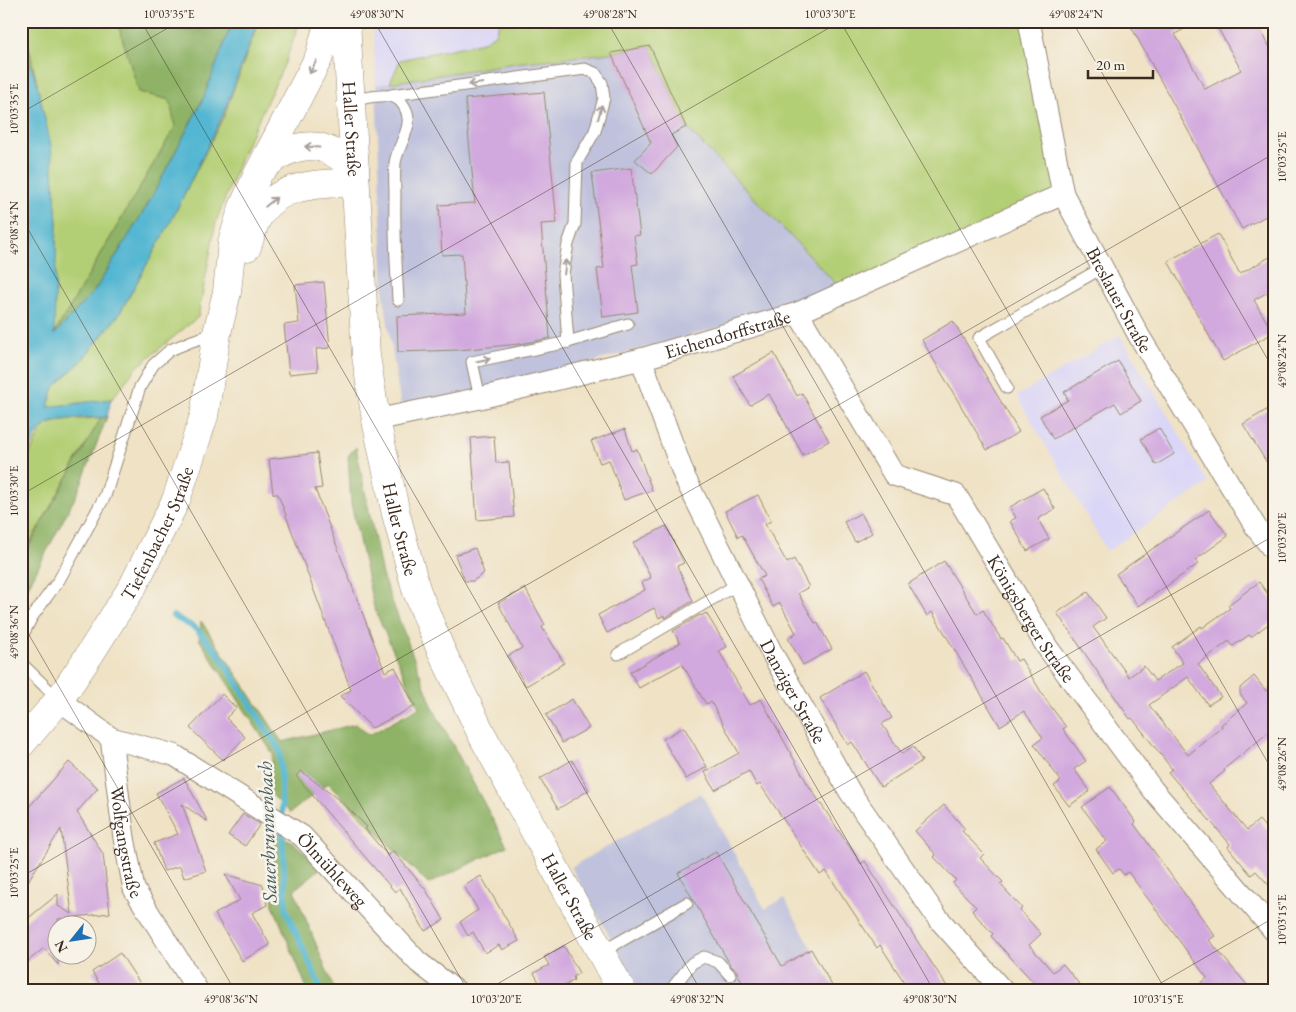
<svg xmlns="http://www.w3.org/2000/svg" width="1296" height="1012" viewBox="0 0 1296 1012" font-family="'EB Garamond',serif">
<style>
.built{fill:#dad6f7}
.industrial{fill:#c0c2dd}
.green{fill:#b3cf75;stroke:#777c4a}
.forest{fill:#8eb266;stroke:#646e42}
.water{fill:#53b6d2;stroke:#477078}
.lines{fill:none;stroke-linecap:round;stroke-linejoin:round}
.stream{stroke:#53b6d2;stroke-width:6}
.building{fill:#d2a9de}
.lane-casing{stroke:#958672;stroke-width:13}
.street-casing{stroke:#958672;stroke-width:23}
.secondary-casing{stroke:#958672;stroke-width:29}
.lane{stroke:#fff;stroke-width:11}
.street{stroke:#fff;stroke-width:21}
.secondary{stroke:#fff;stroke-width:28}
.oneway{stroke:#a79f9a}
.ticks{fill:none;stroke:#3b2a1e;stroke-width:1;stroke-opacity:0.45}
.labels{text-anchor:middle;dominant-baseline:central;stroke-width:5;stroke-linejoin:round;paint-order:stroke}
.street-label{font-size:19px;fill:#3b2a1e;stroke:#f7f3e8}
.water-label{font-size:20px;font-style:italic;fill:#435b5d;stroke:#f7f3e8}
.neatline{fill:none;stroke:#3b2a1e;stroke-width:2}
.ticks-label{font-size:12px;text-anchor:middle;fill:#3b2a1e}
</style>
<rect width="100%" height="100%" fill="#f7f3e8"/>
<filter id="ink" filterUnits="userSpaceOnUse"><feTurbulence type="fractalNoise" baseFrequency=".02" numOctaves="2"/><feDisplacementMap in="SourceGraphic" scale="10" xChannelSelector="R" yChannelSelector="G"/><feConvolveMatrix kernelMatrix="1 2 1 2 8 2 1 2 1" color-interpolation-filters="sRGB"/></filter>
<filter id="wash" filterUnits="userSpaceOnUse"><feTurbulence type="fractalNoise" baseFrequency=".0096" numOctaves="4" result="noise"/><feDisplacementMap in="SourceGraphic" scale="20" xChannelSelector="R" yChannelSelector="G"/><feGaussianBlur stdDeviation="1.12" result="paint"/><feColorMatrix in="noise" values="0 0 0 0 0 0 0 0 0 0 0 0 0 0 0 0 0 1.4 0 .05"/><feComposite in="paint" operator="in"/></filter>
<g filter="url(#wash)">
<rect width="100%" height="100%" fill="#efe2c5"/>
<g class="built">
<path d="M373,21H500L495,34L483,42L401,60L390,83L376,85Z"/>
<path d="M1120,335L1208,483L1107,551L1017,396Z"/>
</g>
<g class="industrial">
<path d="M650,46L687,127L845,293L402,414L384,298L376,85L515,63L611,53Z"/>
<path d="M701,793L765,909L784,898L836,991H640L571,867Z"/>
</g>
<g class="green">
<path d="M23,21H117L139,92L170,100L175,127L53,336L57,222L51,146Z"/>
<path d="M259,21H300L285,63L244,150L216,222L198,317L136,368L112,399L48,407L54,387L81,362L119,315L170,223L224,116Z"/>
<path d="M500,21H1029L1063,194L845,293L686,127L650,46L611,53L515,63L390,83L400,60L483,42L495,34Z"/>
<path d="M101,418L21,558V472L42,429L49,424L64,420Z"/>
</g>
<g class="forest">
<path d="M21,21H23L36,79L21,43Z"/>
<path d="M117,21H184L185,24L188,21H233L203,99L147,206L95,290L53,336L175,127L170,100L139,92Z"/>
<path d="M107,417L78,492L21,600V560L101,418Z"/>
<path d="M356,447L382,575L433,708L507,846L428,884L328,783L290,813L267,790L273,754L199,639L201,621L282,742L356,724L369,735L419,708L374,608L351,503L348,456Z"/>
<path d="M267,826L295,844L321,868L294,890L335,991H308L273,905Z"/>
</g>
<path class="water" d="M233,21H258L223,115L170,223L119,314L80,362L54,387L48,407L111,399L107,417C91,418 54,416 42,428C35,434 26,460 21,470V43L36,79L51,146L57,222L54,335L95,290L147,206L203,99Z"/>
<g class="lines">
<g class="stream">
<path d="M173,616L195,628L218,653L280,751L282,817"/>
<path d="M282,830L286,910L322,991"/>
</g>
</g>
<g id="blocks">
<g class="building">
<path d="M1128,21H1199L1175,34L1205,89L1241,70L1214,21H1256L1275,57V211L1242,229Z"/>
<path d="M650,46L686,127L671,135L677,147L652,174L635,160L651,143L611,53Z"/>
<path d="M544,92L557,223L541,224L550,338L520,344L458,350L398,352L397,316L466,313L462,254L442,255L439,205L475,203L465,99Z"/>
<path d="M631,168L640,235L634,236L638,264L632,265L638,312L603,317L597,269L604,268L592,173Z"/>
<path d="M1218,234L1240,274L1275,254V288L1254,300L1273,333L1223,361L1168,261Z"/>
<path d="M324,282L330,348L316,349L318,371L289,374L284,325L299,323L295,285Z"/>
<path d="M953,321L1019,432L987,450L922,340Z"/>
<path d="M774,353L797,396L802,393L829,441L803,455L769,394L750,405L733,376Z"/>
<path d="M1118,361L1141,401L1121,413L1115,403L1053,439L1040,416L1068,400L1064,392Z"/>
<path d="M1275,405V476L1243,424Z"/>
<path d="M1159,428L1174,454L1156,465L1141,439Z"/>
<path d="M625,429L632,451L637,449L652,490L624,500L609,460L600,463L591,441Z"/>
<path d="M494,436L496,463L509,462L514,517L477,520L471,438Z"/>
<path d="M317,453L322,488L315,489L385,672L395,667L415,706L372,728L340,696L351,690L278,494H273L269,459Z"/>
<path d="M1043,488L1055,509L1038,519L1049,539L1027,551L1010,521L1016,518L1010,507Z"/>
<path d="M758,495L771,521L765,524L787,563L794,559L809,587L798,593L815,623L817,622L832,649L803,665L788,638L796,633L780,603L773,607L758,579L765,576L742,535L738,537L725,511Z"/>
<path d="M1209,510L1228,536L1195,560L1198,564L1138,606L1116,574Z"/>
<path d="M861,513L872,533L855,542L844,522Z"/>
<path d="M666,526L684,563L677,566L693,601L665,618L664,615L659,618L654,608L607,633L598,615L645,590L642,582L651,578L633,543Z"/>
<path d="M475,548L484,573L473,581H465L455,555Z"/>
<path d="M944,561L977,614L983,610L1001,639L1003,638L1017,661L1021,659L1046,700L1066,727L1063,729L1086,761L1074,769L1090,791L1069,806L1054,786L1061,781L1034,744L1043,738L1024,711L1000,726L932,612L927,616L908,584Z"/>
<path d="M1259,582L1275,604V619L1251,637L1249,635L1233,646L1229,641L1198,664L1221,697L1208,705L1188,677L1149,705L1188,755L1222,727L1221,725L1247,703L1240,694V688L1254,676L1266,691L1275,684V727L1224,769L1225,771L1209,784L1247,830L1259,820L1275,839V892L1256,871L1251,875L1228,847L1230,844L1168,772L1172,769L1132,718L1130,719L1057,613L1088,592L1106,618L1093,627L1129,677L1144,666L1155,681L1183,663L1172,647L1201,626L1202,628L1230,608L1228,605Z"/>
<path d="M525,588L545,625L542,627L564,663L526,686L508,656L522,648L498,603Z"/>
<path d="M706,613L727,647L719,651L750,705L761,699L807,783L861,864L865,861L950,991H910L880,945L877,948L826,871L820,875L760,784L757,786L749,771L715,790L705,772L739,753L711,702L706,704L682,664L639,688L630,672L680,643L673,631L700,615L701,616Z"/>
<path d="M864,671L892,718L882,724L902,754L913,746L922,761L881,787L852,742L848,745L820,698Z"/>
<path d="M222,694L236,708L226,718L245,737L223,760L190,728Z"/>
<path d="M572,699L589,728L562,743L546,715Z"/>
<path d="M684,727L707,767L686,779L663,739Z"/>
<path d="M572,760L589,790L558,809L540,779Z"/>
<path d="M69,762L98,788L77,812L103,854L110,913L58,919V965L44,948L21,967V924L58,894V906L72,914L61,829L21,892V818L28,808Z"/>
<path d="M301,771L344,804L367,827L365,829L388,856L393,851L426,890L444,920L425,931L400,888L395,892L296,776Z"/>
<path d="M184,778L208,822L182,804L206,871L184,878L180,866L164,871L154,843L178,834L156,793Z"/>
<path d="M1110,787L1136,822L1134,824L1215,936L1209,940L1252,991H1192L1207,978L1128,872L1124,875L1119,869L1113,873L1096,849L1107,841L1082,807Z"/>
<path d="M944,805L965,829L962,831L984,854L980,858L1003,882L1000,884L1022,908L1020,910L1041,934L1029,945L1053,972L1063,964L1085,991H1031L1037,986L991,936L993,934L972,911L976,907L953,883L956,880L934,857L936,855L915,831Z"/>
<path d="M243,814L260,824L245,846L228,835Z"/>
<path d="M716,852L782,966L811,949L835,991H746L736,970L731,966L678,873Z"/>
<path d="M225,874L263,885L267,905L252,913L270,945L242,961L215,914L240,900Z"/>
<path d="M481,876L519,941L502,950L499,945L485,953L473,932L468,936L460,922L478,910L464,886Z"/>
<path d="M564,946L579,973L573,977L574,980L556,991H544L534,973L549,965L544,957Z"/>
<path d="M120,953L145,991H104L92,972Z"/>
</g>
</g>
</g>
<g filter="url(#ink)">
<use href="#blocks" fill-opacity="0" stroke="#958672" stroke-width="1"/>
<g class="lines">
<g class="lane-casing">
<g id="lane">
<path d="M391,95L585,69L595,73L602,83L604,98L595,131L577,162L575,224L568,244L563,274L568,342L472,362L480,398"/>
<path d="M351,100C365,99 391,90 401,102C419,123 398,142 395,163C394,174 395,186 395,197C394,232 396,266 398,300"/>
<path d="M568,342L628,324"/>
<path d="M1007,388L979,338L1102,268"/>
<path d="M21,638L32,617L59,580L105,496L140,387L153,365L170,350L192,341L217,333"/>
<path d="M618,654L738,584"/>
<path d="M21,663L59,700"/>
<path d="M600,953L687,903"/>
<path d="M670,991L692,963L704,957L718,962L730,975"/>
</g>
</g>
<g class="street-casing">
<g id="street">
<path id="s1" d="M1029,21L1063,194L1139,336L1257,529L1275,552"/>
<path id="s2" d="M798,313L894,475L956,495L1047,647L1153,790L1275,932"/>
<path id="s3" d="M641,359L685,478L773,655L850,792L937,917L1003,991"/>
<path id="s4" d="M376,420L480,398L641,359L798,313L1063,194"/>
<path id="s5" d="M59,700L111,738L124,838L134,889L198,991"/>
<path id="s6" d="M111,738L174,755L302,836L418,962L456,991"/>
</g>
</g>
<g class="secondary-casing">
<g id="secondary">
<path id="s7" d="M346,21L366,356L376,420L396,514L416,589L440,648L482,735L622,991"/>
<path d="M262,169C281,150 307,139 332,152C340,156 347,163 355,168"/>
<path d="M247,247C250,239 252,229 256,221C273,183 320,184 355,182"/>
<path id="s8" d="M21,744L59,700L88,657L133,586L176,500L204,416L217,333L227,292L232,242L243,207L258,174L319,57L329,21"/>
</g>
</g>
<use href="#lane" class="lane"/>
<use href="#street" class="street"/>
<use href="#secondary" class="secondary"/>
</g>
<defs><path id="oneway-shaft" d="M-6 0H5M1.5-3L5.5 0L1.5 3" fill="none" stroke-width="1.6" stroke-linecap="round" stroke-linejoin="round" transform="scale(1.25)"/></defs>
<g class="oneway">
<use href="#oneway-shaft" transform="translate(313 67) rotate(118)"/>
<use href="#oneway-shaft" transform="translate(476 84) rotate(172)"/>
<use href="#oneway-shaft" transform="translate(600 112) rotate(-75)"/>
<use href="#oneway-shaft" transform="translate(312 147) rotate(-176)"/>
<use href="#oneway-shaft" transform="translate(271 202) rotate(-39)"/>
<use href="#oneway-shaft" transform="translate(565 267) rotate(-83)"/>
<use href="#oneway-shaft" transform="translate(483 360) rotate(-12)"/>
</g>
</g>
<path class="ticks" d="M141,21L701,991M374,21L934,991M607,21L1166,991M840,21L1275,775M1072,21L1275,372M21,113L180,21M21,217L468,991M21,495L841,21M21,621L235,991M21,877L1275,153M485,991L1275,535M1147,991L1275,917"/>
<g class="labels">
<g class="street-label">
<text stroke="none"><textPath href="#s7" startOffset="108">Haller Straße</textPath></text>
<text stroke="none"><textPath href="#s1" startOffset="296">Breslauer Straße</textPath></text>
<text stroke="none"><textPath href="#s4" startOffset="362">Eichendorffstraße</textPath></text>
<text stroke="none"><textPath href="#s7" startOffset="512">Haller Straße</textPath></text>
<text stroke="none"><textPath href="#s8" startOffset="252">Tiefenbacher Straße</textPath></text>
<text stroke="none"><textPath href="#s2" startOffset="398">Königsberger Straße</textPath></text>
<text stroke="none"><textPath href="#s3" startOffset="366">Danziger Straße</textPath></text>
<text stroke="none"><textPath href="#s5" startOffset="169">Wolfgangstraße</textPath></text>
<text stroke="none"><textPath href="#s6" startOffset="262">Ölmühleweg</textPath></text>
<text stroke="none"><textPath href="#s7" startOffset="918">Haller Straße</textPath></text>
</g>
<g class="water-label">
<text transform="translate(267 832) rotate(-92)">Sauerbrunnenbach</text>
</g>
</g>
<rect width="1296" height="1012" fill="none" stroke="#f7f3e8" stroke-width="55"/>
<g transform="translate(72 940) rotate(240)"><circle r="24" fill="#f7f3e8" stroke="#aca397"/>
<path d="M0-4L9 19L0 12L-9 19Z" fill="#1f6fb2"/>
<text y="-8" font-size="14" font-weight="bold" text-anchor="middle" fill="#3b2a1e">N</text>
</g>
<path d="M1088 70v8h65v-8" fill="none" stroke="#3b2a1e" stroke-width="2.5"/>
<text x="1096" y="70" font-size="15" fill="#3b2a1e" stroke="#f7f3e8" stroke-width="4" paint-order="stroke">20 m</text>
<rect x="28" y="28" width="1240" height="956" class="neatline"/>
<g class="ticks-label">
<text x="169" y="18">10°03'35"E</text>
<text x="377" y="18">49°08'30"N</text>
<text x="610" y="18">49°08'28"N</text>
<text x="830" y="18">10°03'30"E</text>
<text x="1076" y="18">49°08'24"N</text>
<text transform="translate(14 109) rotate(-90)" y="4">10°03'35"E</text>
<text transform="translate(1282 157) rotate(-90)" y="4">10°03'25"E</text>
<text transform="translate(14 228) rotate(-90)" y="4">49°08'34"N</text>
<text transform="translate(1282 361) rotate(-90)" y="4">49°08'24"N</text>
<text transform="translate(14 491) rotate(-90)" y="4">10°03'30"E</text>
<text transform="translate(1282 538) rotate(-90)" y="4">10°03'20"E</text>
<text transform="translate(14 632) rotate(-90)" y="4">49°08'36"N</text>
<text transform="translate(1282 764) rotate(-90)" y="4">49°08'26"N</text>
<text transform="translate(14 873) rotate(-90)" y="4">10°03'25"E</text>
<text transform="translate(1282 920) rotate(-90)" y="4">10°03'15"E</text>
<text x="231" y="1003">49°08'36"N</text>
<text x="496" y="1003">10°03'20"E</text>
<text x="697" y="1003">49°08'32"N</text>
<text x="930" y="1003">49°08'30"N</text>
<text x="1158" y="1003">10°03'15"E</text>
</g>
</svg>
